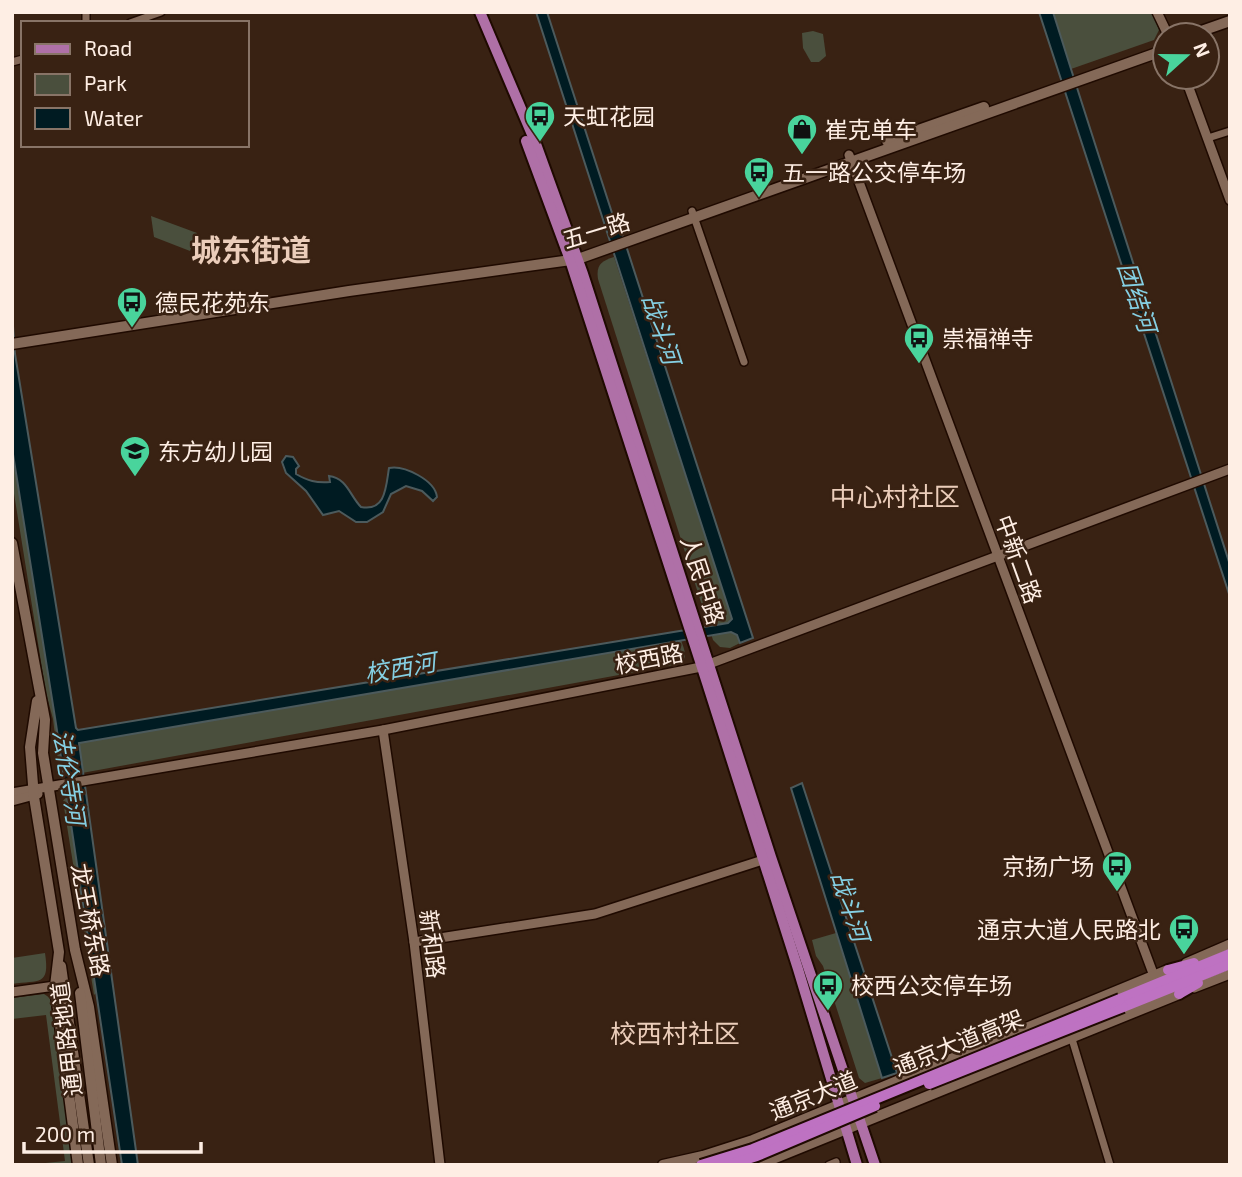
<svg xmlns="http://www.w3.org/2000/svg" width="1242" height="1177" viewBox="0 0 1242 1177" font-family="'Exo 2','Noto Sans SC',sans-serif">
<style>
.green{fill:#4a4f3d}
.water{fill:#001b22;stroke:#4c5a5c;stroke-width:2}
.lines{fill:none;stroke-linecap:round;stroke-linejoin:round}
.minor-casing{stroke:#1f0a00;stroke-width:10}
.tertiary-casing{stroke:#1f0a00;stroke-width:12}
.secondary-casing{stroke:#1f0a00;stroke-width:13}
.primary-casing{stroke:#1f0a00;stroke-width:14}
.trunk-casing{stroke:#1f0a00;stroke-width:14}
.minor{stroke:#846958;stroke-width:7}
.tertiary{stroke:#846958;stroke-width:9}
.secondary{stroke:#846958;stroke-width:10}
.primary{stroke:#af70a7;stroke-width:10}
.trunk{stroke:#be72c2;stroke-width:10}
.trunk-bridge-casing{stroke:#1f0a00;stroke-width:14;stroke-linecap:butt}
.trunk-bridge{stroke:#be72c2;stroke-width:10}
.labels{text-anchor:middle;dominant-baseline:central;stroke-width:5;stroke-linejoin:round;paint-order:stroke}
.poi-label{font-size:23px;fill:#feeee4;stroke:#392213;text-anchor:start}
.street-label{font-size:23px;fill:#feeee4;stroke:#392213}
.water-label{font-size:24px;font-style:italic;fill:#85d0e4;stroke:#392213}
.quarter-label{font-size:26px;fill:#ebcdba;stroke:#392213}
.district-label{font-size:30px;font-weight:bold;fill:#ebcdba;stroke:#392213}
</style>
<rect width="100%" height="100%" fill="#392213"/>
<g class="green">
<path d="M1053,12H1152L1159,30L1154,40L1071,69Z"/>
<path d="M813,31L823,34L826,56L819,62H811L803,48L802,33Z"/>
<path d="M151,216L197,233L190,251L154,237Z"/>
<path d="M614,257L740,643L730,648L720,647L713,640L598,279C596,265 601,261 614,257Z"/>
<path d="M12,448L64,774L59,769L53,719L46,693L12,481Z"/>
<path d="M681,640C684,649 689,658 679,664L82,773L78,744L80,742Z"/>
<path d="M67,796L97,992L94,995L63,801Z"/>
<path d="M836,933L882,1078L865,1083L859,1078L823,966L816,956L812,940Z"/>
<path d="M45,953C50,986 40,980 12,984V958Z"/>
<path d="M44,994L50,998L74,1165H26L65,1161L46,1015L12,1019V998Z"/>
</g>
<g class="water">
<path d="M536,12H547L614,219L620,227L753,638L740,643L737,635L731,632L79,743L138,1165H122L56,724L12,448V312L15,354L76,728L78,730L728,623L732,619Z"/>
<path d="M1039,12H1053L1071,69L1230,565V597Z"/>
<path d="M286,456L293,457L299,466L296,469V474C308,481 316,483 330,482L329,476C347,478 350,496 361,507C386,512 386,486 389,468C404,465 435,480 437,497L433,501L422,491L406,486L391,494L383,512L367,522H356L339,511L323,515L306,491L286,473L282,462Z"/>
<path d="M802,783L897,1073L882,1078L791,788Z"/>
</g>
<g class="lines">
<g class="minor-casing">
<g id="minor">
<path d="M86,23V12"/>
<path d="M130,23L161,12"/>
<path d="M12,62L23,59"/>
<path d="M1208,138L1230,131"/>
<path d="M692,211L744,362"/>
<path d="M1072,1039L1110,1165"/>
<path d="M829,1165L836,1162"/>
</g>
</g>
<g class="tertiary-casing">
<g id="tertiary">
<path d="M1157,12L1168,35"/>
<path d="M1185,77L1230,200"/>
<path d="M849,155L1154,976"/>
<path d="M383,730L414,942L440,1165"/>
<path d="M12,793L383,730L701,667L1230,469"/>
<path d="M12,801L38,794"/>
<path d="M414,942L595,914L769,858"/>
<path d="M1186,963L1230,944"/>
<path d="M1194,988L1230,974"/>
<path d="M12,992L55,986"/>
</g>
</g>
<g class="secondary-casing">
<g id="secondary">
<path d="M1190,35L1230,21"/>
<path d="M887,141L984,107"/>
<path d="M12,344L349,291L578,259L1165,50"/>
<path d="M12,543L45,720L43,753L75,950L89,1007L112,1165"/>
<path d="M37,701L30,747L34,797L59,952L55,986L78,1165"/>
<path d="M61,966L89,1165"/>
<path d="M80,993L101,1165"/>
<path d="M663,1165L703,1156L753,1140L1168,970"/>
<path d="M758,1165L1179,994"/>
</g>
</g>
<g class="primary-casing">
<g id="primary">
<path d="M480,12L536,144L583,274L771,857L875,1165"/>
<path d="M526,141L570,260L707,683L798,969L857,1165"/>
</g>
</g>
<g class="trunk-casing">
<g id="trunk">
<path d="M1168,970L1194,963"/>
<path d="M1179,994L1198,983"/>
<path d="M1120,999L1230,954"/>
<path d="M1123,1007L1230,964"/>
</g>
</g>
<use href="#minor" class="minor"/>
<use href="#tertiary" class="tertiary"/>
<use href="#secondary" class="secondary"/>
<use href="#primary" class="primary"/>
<use href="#trunk" class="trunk"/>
<g class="trunk-bridge-casing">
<g id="trunk-bridge">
<path d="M929,1084L1123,1007"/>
<path d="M701,1165L753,1149L1120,999"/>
<path d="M728,1165L757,1156L875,1106"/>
</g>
</g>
<use href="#trunk-bridge" class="trunk-bridge"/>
</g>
<defs>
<g id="bus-pin" transform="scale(1.575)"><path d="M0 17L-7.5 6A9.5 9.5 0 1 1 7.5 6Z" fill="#49d49c" stroke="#392213"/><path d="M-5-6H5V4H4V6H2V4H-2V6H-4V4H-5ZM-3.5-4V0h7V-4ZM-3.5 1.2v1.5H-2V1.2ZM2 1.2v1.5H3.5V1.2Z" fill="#111"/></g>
<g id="shop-pin" transform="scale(1.575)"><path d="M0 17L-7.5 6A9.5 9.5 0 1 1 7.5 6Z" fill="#49d49c" stroke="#392213"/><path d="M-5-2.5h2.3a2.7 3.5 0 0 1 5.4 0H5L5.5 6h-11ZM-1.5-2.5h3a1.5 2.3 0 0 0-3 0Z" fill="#111"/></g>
<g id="school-pin" transform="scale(1.575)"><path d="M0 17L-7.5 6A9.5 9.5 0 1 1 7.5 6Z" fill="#49d49c" stroke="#392213"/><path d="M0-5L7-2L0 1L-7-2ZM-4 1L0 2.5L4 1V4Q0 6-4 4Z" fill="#111"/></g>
</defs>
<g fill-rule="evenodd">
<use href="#bus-pin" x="540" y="116"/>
<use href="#shop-pin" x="802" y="129"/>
<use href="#bus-pin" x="759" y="172"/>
<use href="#bus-pin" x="132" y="302"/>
<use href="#bus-pin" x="919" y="338"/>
<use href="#school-pin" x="135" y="451"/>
<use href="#bus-pin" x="1117" y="866"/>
<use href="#bus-pin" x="1184" y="929"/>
<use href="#bus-pin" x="828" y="985"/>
</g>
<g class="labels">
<g class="poi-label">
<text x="563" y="116">天虹花园</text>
<text x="825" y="129">崔克单车</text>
<text x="782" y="172">五一路公交停车场</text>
<text x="155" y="302">德民花苑东</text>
<text x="942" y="338">崇福禅寺</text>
<text x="158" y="451">东方幼儿园</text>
<text x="1094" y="866" text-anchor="end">京扬广场</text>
<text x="1161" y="929" text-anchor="end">通京大道人民路北</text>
<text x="851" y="985">校西公交停车场</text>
</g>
<g class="street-label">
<text transform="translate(596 230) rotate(-17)">五一路</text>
<text transform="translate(1019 559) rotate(70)">中新二路</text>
<text transform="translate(703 580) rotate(72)">人民中路</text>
<text transform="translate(649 658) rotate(-11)">校西路</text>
<text transform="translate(91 920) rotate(79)">龙王桥东路</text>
<text transform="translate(433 944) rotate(83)">新和路</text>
<text transform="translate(66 1039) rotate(-97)">通甲路地道</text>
<text transform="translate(958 1042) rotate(-22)">通京大道高架</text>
<text transform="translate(813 1095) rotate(-22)">通京大道</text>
</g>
<g class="water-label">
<text transform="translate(1138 297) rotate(72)">团结河</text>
<text transform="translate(662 329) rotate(72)">战斗河</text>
<text transform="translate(400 667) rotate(-10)">校西河</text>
<text transform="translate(70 777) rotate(81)">法伦寺河</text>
<text transform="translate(851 906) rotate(72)">战斗河</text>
</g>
<g class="quarter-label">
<text x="895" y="495">中心村社区</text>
<text x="675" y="1032">校西村社区</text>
</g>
<g class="district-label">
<text x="251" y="249">城东街道</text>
</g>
</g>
<rect width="1242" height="1177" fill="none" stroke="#feeee4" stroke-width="28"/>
<rect x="21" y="21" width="228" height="126" fill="#392213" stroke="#887467" stroke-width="2"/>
<rect x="35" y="44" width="35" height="10" fill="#af70a7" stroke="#887467" stroke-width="2"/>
<text x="84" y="56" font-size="21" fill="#feeee4">Road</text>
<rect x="35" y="74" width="35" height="21" fill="#4a4f3d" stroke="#887467" stroke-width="2"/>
<text x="84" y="91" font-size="21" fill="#feeee4">Park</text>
<rect x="35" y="108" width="35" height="21" fill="#001b22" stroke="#887467" stroke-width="2"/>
<text x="84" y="126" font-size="21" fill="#feeee4">Water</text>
<g transform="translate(1186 56) rotate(69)"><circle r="33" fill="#392213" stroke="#887467" stroke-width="2"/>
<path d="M0-5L12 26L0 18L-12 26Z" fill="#49d49c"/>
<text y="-10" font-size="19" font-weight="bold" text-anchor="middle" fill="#feeee4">N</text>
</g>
<path d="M24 1142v10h177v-10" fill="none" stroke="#feeee4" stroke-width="3.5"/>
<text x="35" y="1142" font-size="21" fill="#feeee4" stroke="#392213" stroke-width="5" paint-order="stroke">200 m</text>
</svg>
